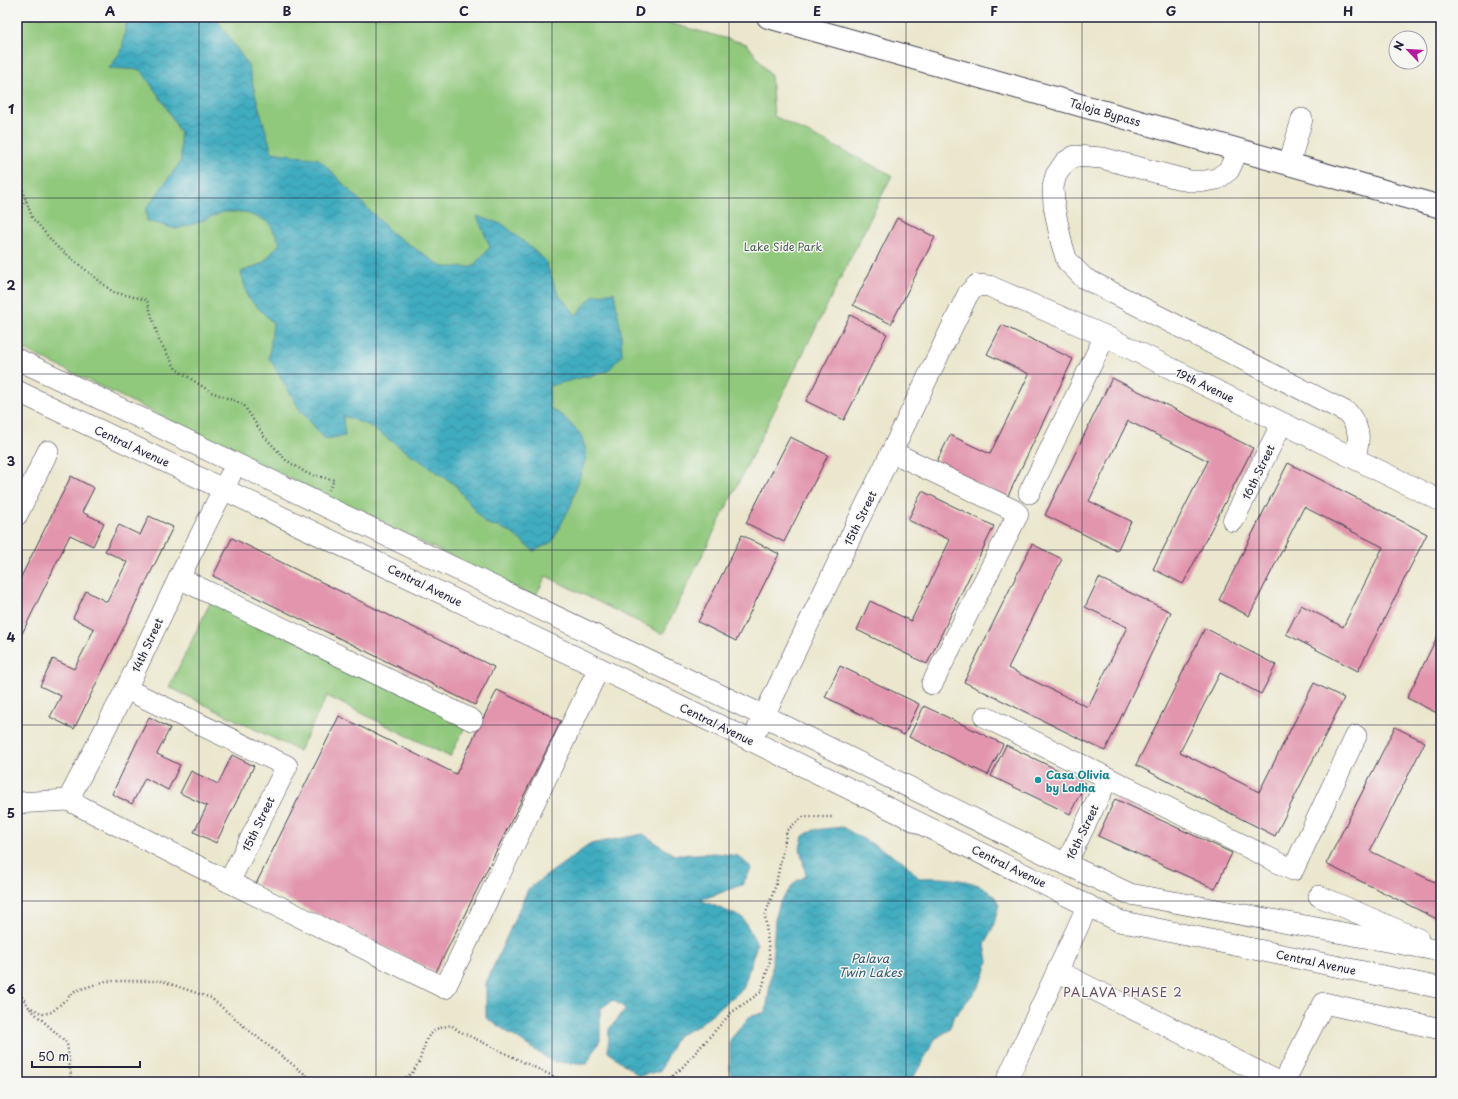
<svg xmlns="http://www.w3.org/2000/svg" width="1458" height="1099" viewBox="0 0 1458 1099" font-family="'Playpen Sans',sans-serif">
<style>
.park{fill:#90c87c;stroke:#59755c}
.water{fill:url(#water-waves);stroke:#32677e}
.building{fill:#e295ad}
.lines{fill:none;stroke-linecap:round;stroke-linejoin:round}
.minor-casing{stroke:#404051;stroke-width:22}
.major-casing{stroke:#404051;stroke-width:24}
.path{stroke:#404051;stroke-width:2.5;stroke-dasharray:1 3;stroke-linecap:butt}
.minor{stroke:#fff;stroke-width:21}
.major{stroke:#fff;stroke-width:22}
.grid{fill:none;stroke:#22223b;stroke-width:1;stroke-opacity:0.55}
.culture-dot{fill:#0f9aa8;stroke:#f6f6f2;stroke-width:1.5}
.labels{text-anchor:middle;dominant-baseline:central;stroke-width:3;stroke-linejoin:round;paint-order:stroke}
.street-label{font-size:11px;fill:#22223b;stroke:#f6f6f2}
.park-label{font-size:11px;fill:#485c52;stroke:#f6f6f2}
.culture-label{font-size:11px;font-weight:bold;fill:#0d838f;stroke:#f6f6f2;text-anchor:start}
.water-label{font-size:12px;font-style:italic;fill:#2e5970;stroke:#f6f6f2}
.neighbourhood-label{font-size:12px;letter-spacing:1px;fill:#654a63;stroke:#f6f6f2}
.neatline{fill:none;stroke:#22223b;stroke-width:1.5}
.grid-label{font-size:13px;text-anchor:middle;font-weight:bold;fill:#22223b}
</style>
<defs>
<pattern id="water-waves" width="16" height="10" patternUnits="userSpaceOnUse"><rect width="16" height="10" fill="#41acc0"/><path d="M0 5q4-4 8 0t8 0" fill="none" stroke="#368c9d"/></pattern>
</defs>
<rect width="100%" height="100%" fill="#f6f6f2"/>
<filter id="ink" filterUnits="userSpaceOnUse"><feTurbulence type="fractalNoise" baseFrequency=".025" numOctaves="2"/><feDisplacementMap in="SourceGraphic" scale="8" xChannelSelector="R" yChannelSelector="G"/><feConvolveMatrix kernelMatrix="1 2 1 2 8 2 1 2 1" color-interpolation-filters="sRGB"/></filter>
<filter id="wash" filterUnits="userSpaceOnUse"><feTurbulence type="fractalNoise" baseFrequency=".012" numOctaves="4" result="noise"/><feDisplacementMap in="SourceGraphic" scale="16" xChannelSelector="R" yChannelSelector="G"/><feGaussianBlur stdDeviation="0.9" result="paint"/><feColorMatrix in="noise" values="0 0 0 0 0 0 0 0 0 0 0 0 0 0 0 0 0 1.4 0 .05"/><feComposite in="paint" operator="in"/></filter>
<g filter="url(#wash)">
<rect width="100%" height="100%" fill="#ebe7ce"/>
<g class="park">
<path d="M17,17H647L747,44L771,76L774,116L892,175L663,634L546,576L535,597L17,346Z"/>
<path d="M212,599L467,723L450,757L327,696L299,751L169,687Z"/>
</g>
<g class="water">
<path d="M160,17H215L248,65L259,108L272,152L319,159L392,233L443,267H472L490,247L477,216L504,225L545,260L558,294L576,315L593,296L614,292L621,332L622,355L608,371L549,386L550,408L564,417L581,435L587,454L571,505L552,542L534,551L509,531L485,523L454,484L368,425L343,416L345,436L325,439L300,410L269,358L273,323L248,298L241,272L263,263L280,243L269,222L244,212H223L197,223L176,229L147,221L146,209L181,161L180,132L165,105L141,70L109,68L122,50L126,24Z"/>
<path d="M842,827L903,861L919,878C939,877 979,878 993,895C996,897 997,902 999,905L993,927L985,945L988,961L984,976L977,989L954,1017L949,1030L935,1039L911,1082H736L730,1073V1040L749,1017L766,1012L771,977L775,920L780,902L795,882L806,876L800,848L803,836L813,830Z"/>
<path d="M643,834L674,855L716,853L738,856L752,868L742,885L701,900L743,918L757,944L743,989L696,1027L677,1036L660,1071L639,1076L608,1052L609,1029L626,1009L613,1000L600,1009V1040L587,1064L553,1062L486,1018V983L528,889L590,844Z"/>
</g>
<g id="blocks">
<g class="building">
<path d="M897,218L935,237L891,324L853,305Z"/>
<path d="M850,315L887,334L844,420L806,401Z"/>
<path d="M1002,325L1073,359L1007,498L936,463L950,435L990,454L1029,374L987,354Z"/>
<path d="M1112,378L1253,448L1183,584L1153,569L1208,461L1169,441L1128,421L1089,501L1131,521L1117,551L1045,515Z"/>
<path d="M790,437L828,455L784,542L746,523Z"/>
<path d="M1288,463L1427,534L1358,671L1286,634L1301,605L1343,627L1383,547L1343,527L1304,507L1249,616L1219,600Z"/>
<path d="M71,476L94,488L82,512L104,523L93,546L70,535L17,644V585Z"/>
<path d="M922,491L994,526L927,664L857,630L870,601L911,621L950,540L908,520Z"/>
<path d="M149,516L173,527L74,729L50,717L61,696L40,686L53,659L74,669L84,650L94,629L73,618L86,591L107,602L127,562L105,551L119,525L140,535Z"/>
<path d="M742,535L779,554L736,641L698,622Z"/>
<path d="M232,538L494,667L475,705L213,576Z"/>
<path d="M1032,544L1062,559L1008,668L1048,688L1088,707L1127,627L1085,607L1099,578L1171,612L1105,751L964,682Z"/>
<path d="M1205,628L1276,665L1261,694L1220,673L1180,752L1259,792L1314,683L1344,698L1275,836L1136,765Z"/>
<path d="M1441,629V715L1407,698Z"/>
<path d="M840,666L919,704L904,735L825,697Z"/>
<path d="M497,690L561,721L436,972L256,884L339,716L456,774Z"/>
<path d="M924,706L1003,744L988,775L909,737Z"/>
<path d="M149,717L170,728L157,754L180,765L168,790L145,778L132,804L112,794Z"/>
<path d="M1395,727L1425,742L1370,851L1441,885V921L1326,864Z"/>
<path d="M1006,745L1085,783L1070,814L991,776Z"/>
<path d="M232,755L254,766L216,843L194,832L207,806L180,793L191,771L218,784Z"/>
<path d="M1115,799L1232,853L1215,889L1098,836Z"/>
</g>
</g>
</g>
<g filter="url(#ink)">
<use href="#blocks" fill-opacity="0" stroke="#404051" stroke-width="1"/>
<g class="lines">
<g class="minor-casing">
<g id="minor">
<path d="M1238,150L1229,170L1217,179L1205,181H1189L1102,158L1075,156L1065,162L1056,175L1053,187L1054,206L1061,241L1067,261L1084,278L1348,413C1360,429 1361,439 1354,458"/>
<path d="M1289,164L1302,119"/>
<path d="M17,359L764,716L1066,864L1130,894L1441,951"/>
<path d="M17,391L752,741L1119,921L1441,988"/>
<path d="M892,452L1013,510L1018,514L932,684"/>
<path d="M1029,493L1105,336"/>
<path d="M17,515L48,451"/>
<path d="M1233,521L1282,423"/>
<path d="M179,578L472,720"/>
<path d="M126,689L287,766L229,882"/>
<path d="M985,717L1293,870L1356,736"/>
<path d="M758,728L968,294L977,285L989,286L1105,336L1441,501"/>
<path d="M68,800L126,689L179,578L230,476"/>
<path d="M17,803L68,800L229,882L445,988L599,668"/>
<path d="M1066,864L1108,778"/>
<path d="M1319,896L1418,939"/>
<path d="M1057,971L1279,1082"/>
<path d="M1006,1082L1088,905"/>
<path d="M1284,1082L1324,1003L1441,1029"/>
</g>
</g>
<g class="major-casing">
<path id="major" d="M768,17L1441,207"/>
</g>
<g class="path">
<path d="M17,175L32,217L56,246L113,292L147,300L159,340L176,369L211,392L243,404L264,436L286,460L308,474L334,480L329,490"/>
<path d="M17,214L26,200"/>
<path d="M17,990L29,1007L43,1014L52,1012L75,991L106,981H162L211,998L247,1029L315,1082"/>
<path d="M30,1009L67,1043L71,1076L69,1082"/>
<path d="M399,1082L412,1073L419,1062L427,1038L436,1029L451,1025L459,1031L565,1082"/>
<path d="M669,1082L731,1013L761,992L770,961L765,916L776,884L787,830L803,817H832"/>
</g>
<use href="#minor" class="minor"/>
<use href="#major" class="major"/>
</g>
</g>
<path class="grid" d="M199,17V1082M376,17V1082M552,17V1082M729,17V1082M906,17V1082M1082,17V1082M1259,17V1082M17,198H1441M17,374H1441M17,550H1441M17,725H1441M17,901H1441"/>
<circle class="culture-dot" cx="1038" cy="780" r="4"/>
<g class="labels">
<g class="street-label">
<text transform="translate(1105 112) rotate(16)">Taloja Bypass</text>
<text transform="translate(1205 385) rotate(26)">19th Avenue</text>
<text transform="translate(132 446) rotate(25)">Central Avenue</text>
<text transform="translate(1258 472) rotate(-64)">16th Street</text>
<text transform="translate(860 518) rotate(-64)">15th Street</text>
<text transform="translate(425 585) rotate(26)">Central Avenue</text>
<text transform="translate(147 645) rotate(-65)">14th Street</text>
<text transform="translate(717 724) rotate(26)">Central Avenue</text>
<text transform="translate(258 824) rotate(-64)">15th Street</text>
<text transform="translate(1082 832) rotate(-64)">16th Street</text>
<text transform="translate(1009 866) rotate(26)">Central Avenue</text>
<text transform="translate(1316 962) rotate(12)">Central Avenue</text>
</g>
<g class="park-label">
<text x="783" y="246">Lake Side Park</text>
</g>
<g class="culture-label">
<text x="1046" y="774">Casa Olivia<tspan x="1046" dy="13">by Lodha</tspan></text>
</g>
<g class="water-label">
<text x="870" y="958">Palava<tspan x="870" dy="14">Twin Lakes</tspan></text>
</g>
<g class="neighbourhood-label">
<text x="1123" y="992">PALAVA PHASE 2</text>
</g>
</g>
<rect width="1458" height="1099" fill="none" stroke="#f6f6f2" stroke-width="44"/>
<g transform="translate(1408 50) rotate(295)"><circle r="19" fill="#f6f6f2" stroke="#a1a1a9"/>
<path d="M0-3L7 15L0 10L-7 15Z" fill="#b5179e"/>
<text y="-6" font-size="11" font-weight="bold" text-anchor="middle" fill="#22223b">N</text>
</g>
<path d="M32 1061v6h108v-6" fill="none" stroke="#22223b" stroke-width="2"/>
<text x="38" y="1061" font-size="12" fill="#22223b" stroke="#f6f6f2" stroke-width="3" paint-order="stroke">50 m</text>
<rect x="22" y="22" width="1414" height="1055" class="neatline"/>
<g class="grid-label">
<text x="110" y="16">A</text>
<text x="287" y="16">B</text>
<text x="464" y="16">C</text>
<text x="641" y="16">D</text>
<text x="817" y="16">E</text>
<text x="994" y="16">F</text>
<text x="1171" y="16">G</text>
<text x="1348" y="16">H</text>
<text x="11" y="114">1</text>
<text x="11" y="290">2</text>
<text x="11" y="466">3</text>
<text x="11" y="642">4</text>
<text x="11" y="818">5</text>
<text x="11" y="994">6</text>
</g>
</svg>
